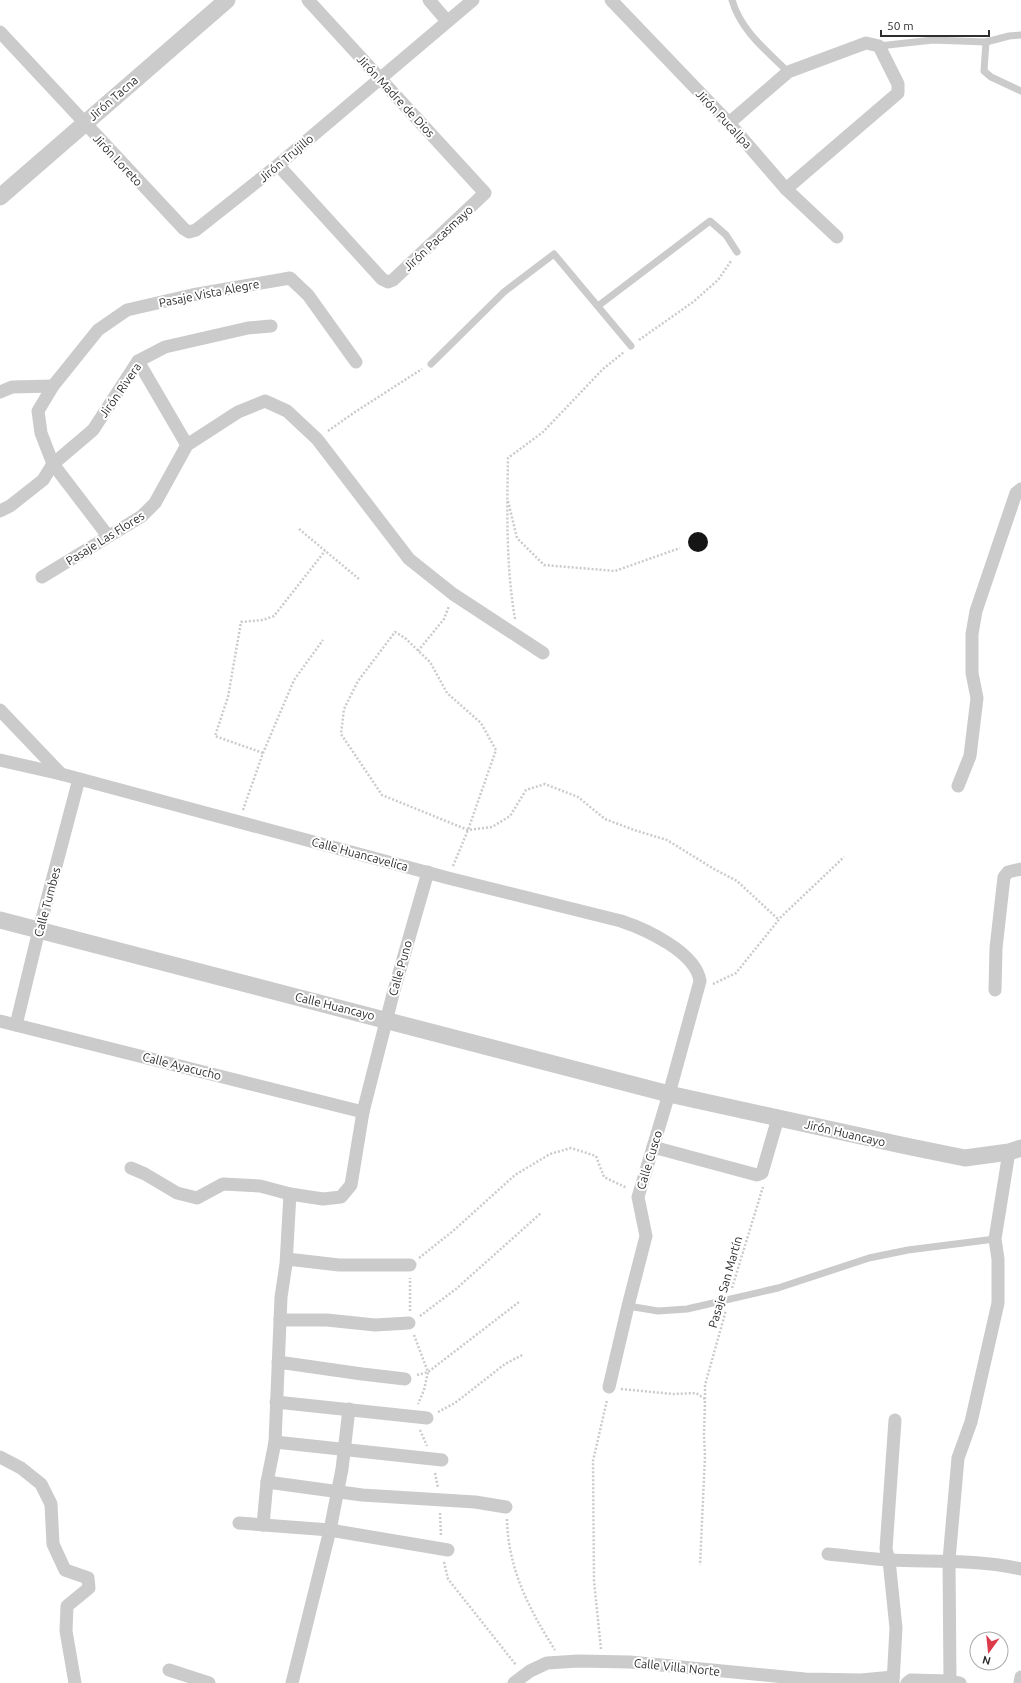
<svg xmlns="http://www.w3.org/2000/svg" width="1021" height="1683" viewBox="0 0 1021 1683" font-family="Ubuntu,sans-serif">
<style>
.building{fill:#151515}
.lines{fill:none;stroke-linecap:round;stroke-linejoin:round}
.path{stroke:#cbcbcb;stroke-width:2.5;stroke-dasharray:2 2;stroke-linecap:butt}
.service{stroke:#cbcbcb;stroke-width:7}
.minor{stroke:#cbcbcb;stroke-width:13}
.tertiary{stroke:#cbcbcb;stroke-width:17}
.labels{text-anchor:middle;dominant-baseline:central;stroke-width:4;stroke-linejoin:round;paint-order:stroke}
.street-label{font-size:12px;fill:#2e2e2e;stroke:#fff}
</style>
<rect width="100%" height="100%" fill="#fff"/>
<circle class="building" cx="698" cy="542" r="10"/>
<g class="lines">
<g class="path">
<path d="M639,340L693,302L718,280L731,261"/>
<path d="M328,431L355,412L422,369"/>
<path d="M508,501L517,538L544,565L615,571L680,548"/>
<path d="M299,529L359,579"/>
<path d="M515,619C506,566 507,512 508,458L543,432L603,369L624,352"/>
<path d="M418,651L444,619L449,606"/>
<path d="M263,753L215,736L228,697L241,622L263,620L274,616L325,551"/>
<path d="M243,810L263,753L294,680L323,640"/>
<path d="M453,866L468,830L496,750L481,723L447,693L430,662L405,638L395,632L358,681L344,709L341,734L382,795L468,830L492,827L510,816L526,790L545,784L578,797L605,819L634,830L667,840L714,869L737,881L779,920"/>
<path d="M713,984L736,973L781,917L844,857"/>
<path d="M419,1258L453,1231L515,1175L550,1154L571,1148L596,1156L604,1177L627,1188"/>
<path d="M732,1288L763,1187"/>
<path d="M410,1311V1278"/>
<path d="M420,1316L456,1289L541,1213"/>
<path d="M414,1335L428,1372L424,1390L418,1404"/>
<path d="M417,1375L428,1372L519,1302"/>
<path d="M621,1389L673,1394L696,1393L705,1399L704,1434L705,1456L700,1565"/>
<path d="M705,1399V1385L726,1310"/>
<path d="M438,1412L455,1403L505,1364L524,1354"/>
<path d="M420,1430L427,1446"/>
<path d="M435,1473L438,1488"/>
<path d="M440,1513L441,1536"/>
<path d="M507,1519C508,1569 529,1609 555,1650"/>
<path d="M444,1562L448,1579L516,1665"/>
<path d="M601,1649L594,1581L593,1461L607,1400"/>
</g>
<g class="service">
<path d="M732,0C741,31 766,50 788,72"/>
<path d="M986,42L984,71L991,77L1021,91"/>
<path d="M879,46L933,40L986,42L1009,36L1021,35"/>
<path d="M598,306L710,221L726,235L737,252"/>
<path d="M431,364L504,292L554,254L631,346"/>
<path d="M628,1306L658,1311L687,1309L778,1288L869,1258L908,1250L995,1239"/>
</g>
<g class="minor">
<path d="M429,0L447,21"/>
<path d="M611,0L729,123L786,189L837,237"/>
<path d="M0,32L184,229L189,232L196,230L278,165L473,0"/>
<path d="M729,123L788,72L866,43L879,46L898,84V93L786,189"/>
<path d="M278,165L382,279L388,282L393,280L485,193L308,0"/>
<path d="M138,361L187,445"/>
<path d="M0,392L12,387L53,386"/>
<path d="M0,511L10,506L43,480L53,464L93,430L138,361L165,347L248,328L271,326"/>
<path d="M108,536L53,464L41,433L38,411L53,386L98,330L127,310L192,295L290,278L308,295L356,362"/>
<path d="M42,577L142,516L155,503L187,445L238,412L265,401L287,411L317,439L409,559L453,594L543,653"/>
<path d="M0,710L61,774"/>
<path d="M0,760L61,774L448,878L621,921C645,929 696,952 700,981L669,1094L638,1197L646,1236L628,1306L609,1387"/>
<path d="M958,786L970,756L977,698L972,673V634L976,611L1016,493L1021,489"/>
<path d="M995,990L996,948L1004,877L1008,872L1021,869"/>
<path d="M0,1021L363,1112"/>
<path d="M16,1025L39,930L79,779"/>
<path d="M653,1147L757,1175L762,1173L778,1118"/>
<path d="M131,1168L145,1174L177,1193L197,1198L223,1184L260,1186L290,1194L323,1199L341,1197L351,1185L363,1112L393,994L428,872"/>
<path d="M287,1259L339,1265H410"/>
<path d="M280,1320H327L375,1325L409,1323"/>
<path d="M278,1362L362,1374L405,1379"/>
<path d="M276,1402L427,1418"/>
<path d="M275,1442L442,1460"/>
<path d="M0,1457L21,1468L41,1484L51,1504L53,1544L65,1570L88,1578L89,1588L67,1606L66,1631L75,1683"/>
<path d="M267,1482L362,1495L475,1502L506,1507"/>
<path d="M239,1523L330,1530L448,1550"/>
<path d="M263,1525L267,1482L275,1442L281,1297L286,1264L290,1194"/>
<path d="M828,1554C849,1556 869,1559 889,1560C934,1562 977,1559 1021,1569"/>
<path d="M169,1670L209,1683"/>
<path d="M950,1681L949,1560L958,1458L971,1422L998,1303V1259L995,1239L1009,1152"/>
<path d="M292,1683L330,1530L342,1469L349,1409"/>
<path d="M514,1683L530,1671L547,1663L578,1661L630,1662L805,1679L861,1680L893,1677"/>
<path d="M893,1683L896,1628L889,1560L886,1549L895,1420"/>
<path d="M907,1683L911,1680L950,1681L960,1683"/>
<path d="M1020,1683L1021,1677"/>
</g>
<g class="tertiary">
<path d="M0,197L227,0"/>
<path d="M0,920L669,1094L906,1146L965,1158L1009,1152L1021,1148"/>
</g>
</g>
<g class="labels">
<g class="street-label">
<text transform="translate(396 96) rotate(47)">Jirón Madre de Dios</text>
<text transform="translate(113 98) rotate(-41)">Jirón Tacna</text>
<text transform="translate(724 119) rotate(47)">Jirón Pucallpa</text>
<text transform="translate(286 158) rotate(-40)">Jirón Trujillo</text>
<text transform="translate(118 160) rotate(47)">Jirón Loreto</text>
<text transform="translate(438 238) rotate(-43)">Jirón Pacasmayo</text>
<text transform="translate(209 293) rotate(-11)">Pasaje Vista Alegre</text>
<text transform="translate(120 390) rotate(-55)">Jirón Rivera</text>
<text transform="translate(105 538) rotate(-32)">Pasaje Las Flores</text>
<text transform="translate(360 854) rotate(15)">Calle Huancavelica</text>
<text transform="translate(47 902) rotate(-75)">Calle Tumbes</text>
<text transform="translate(400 968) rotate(-74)">Calle Puno</text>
<text transform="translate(335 1006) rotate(14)">Calle Huancayo</text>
<text transform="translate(182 1066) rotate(14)">Calle Ayacucho</text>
<text transform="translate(845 1133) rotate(13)">Jirón Huancayo</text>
<text transform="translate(649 1160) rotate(-73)">Calle Cusco</text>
<text transform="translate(725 1282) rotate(-74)">Pasaje San Martín</text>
<text transform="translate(677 1667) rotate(6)">Calle Villa Norte</text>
</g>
</g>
<g transform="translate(989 1651) rotate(195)"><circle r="19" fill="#ffffff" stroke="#ababab"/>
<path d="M0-3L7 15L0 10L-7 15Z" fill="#dc3a4a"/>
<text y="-6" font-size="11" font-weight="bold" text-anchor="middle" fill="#2e2e2e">N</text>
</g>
<path d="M881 30v6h108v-6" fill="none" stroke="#2e2e2e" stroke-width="2"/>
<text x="887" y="30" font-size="12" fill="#2e2e2e" stroke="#ffffff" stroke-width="3" paint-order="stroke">50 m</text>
</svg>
